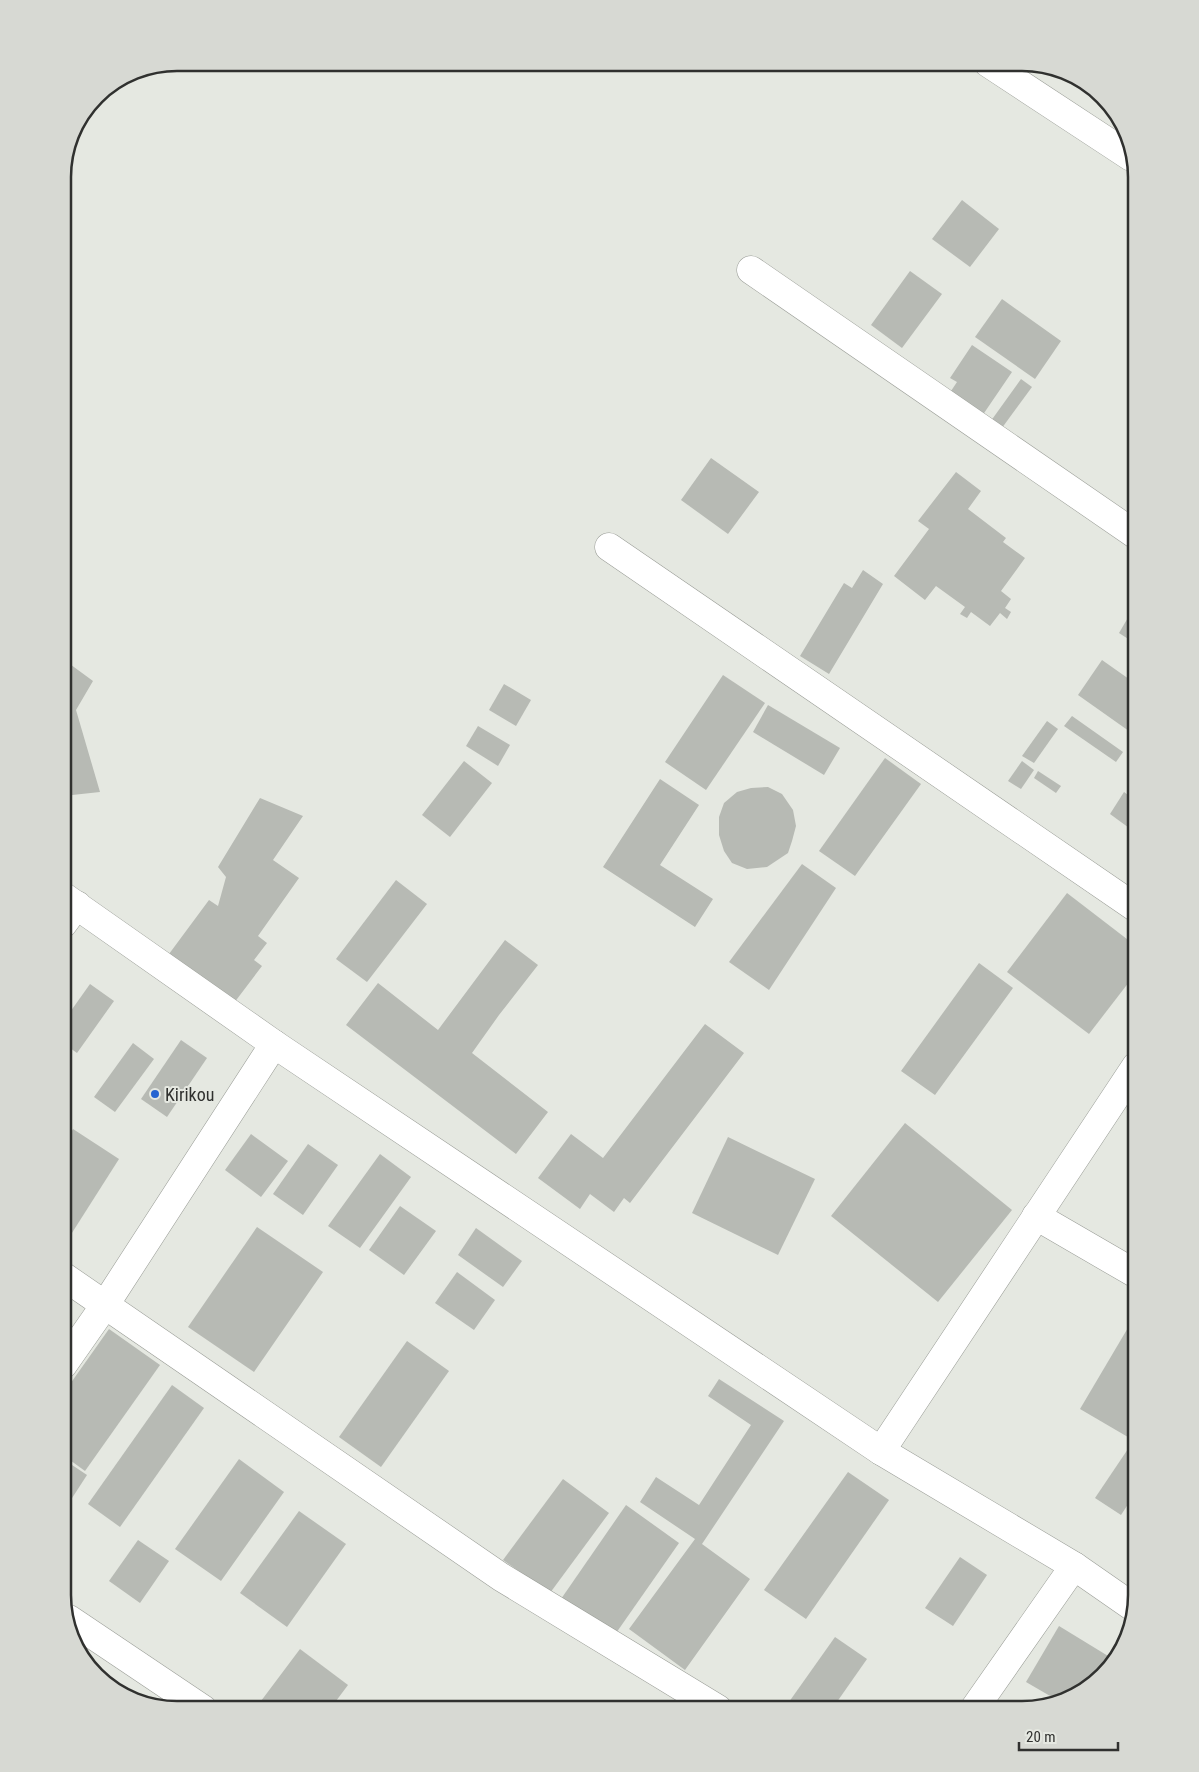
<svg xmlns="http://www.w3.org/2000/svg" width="1199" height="1772" viewBox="0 0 1199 1772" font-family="'Roboto Condensed',sans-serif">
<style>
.building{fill:#b7bab4}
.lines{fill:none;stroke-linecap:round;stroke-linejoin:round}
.minor-casing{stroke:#9a9d97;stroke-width:29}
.minor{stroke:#fff;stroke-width:28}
.poi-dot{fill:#2664d1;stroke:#e5e8e1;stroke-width:2}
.labels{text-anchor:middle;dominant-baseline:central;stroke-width:4;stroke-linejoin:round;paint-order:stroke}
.poi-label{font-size:18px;fill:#30312f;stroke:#e5e8e1;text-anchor:start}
.rim{fill:none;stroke:#30312f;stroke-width:2.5}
</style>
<rect width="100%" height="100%" fill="#e5e8e1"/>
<g class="building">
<path d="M962,200L999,229L970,267L932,239Z"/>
<path d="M910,271L942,294L902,348L871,325Z"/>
<path d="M1002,299L1061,341L1035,379L975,337Z"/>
<path d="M972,345L1012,372L980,419L947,397L957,382L950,378Z"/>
<path d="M1021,379L1032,387L999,432L988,425Z"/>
<path d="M711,458L759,492L728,534L681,500Z"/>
<path d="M956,472L981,491L968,509L1006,538L1003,542L1025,558L1001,591L1011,599L1005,608L1011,612L1007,619L1000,613L990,626L971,612L967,618L960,614L965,607L936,586L925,600L894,576L929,529L918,521Z"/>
<path d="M863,570L883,584L829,674L800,656L844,583L852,588Z"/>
<path d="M1136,604V644L1119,633Z"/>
<path d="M63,659L93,681L76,710L100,792L63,796Z"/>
<path d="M1102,660L1136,684V736L1078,695Z"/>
<path d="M723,675L765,703L706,790L665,762Z"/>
<path d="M504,684L531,700L516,726L489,710Z"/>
<path d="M768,705L840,748L824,775L753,732Z"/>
<path d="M1072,716L1123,752L1116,762L1064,726Z"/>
<path d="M1047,721L1058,729L1034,763L1022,756Z"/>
<path d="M478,726L510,745L498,766L466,746Z"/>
<path d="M885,758L921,784L855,876L819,851Z"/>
<path d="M464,761L492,783L450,837L422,815Z"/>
<path d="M1022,761L1034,770L1021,789L1008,781Z"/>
<path d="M1038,771L1061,786L1056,793L1034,778Z"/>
<path d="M660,779L699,805L660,865L713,899L695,927L603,867Z"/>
<path d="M768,787L782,794L793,810L796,826L792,841L788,853L767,867L747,869L732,863L724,851L719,835V817L724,803L737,792L751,788Z"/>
<path d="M1124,792L1136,801V833L1110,814Z"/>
<path d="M260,798L303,816L273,860L299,878L258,936L267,943L254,960L262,966L234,1003L169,954L209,900L218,906L226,877L218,867Z"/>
<path d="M802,864L836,888L769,990L729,962Z"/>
<path d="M396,880L427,904L367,982L336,959Z"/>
<path d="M1067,893L1136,946V973L1089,1034L1007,972Z"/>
<path d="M505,940L538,965L499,1015L472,1053L548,1112L516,1154L346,1025L378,983L438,1030Z"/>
<path d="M979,963L1013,988L935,1095L901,1071Z"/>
<path d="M90,984L114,1001L77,1053L63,1043V1022Z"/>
<path d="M705,1024L744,1053L630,1203L624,1198L614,1212L590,1194L580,1209L538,1178L571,1134L603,1158Z"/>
<path d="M181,1040L207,1058L167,1117L141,1099Z"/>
<path d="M133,1043L154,1059L115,1112L94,1097Z"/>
<path d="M905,1123L1012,1210L938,1302L831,1216Z"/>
<path d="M73,1129L119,1159L63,1247V1145Z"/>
<path d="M251,1134L288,1161L261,1197L225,1170Z"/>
<path d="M728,1137L815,1179L778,1255L692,1213Z"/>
<path d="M308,1144L338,1165L303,1215L273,1194Z"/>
<path d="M380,1154L411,1177L360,1248L328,1226Z"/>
<path d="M400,1206L436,1231L404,1275L369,1250Z"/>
<path d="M257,1227L323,1272L254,1372L188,1327Z"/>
<path d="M476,1228L522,1261L503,1287L458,1255Z"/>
<path d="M457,1272L495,1300L474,1330L435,1303Z"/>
<path d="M1132,1321L1136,1324V1434L1133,1440L1080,1409Z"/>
<path d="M109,1329L160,1365L85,1471L63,1455V1394Z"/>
<path d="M407,1341L449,1371L381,1467L339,1437Z"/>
<path d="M719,1379L784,1421L702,1544L750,1579L685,1670L629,1629L695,1539L640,1502L656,1477L699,1505L751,1425L708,1396Z"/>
<path d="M172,1385L204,1408L120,1527L88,1504Z"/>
<path d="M1130,1446L1136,1450V1492L1121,1515L1095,1498Z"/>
<path d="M63,1459L87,1475L63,1512Z"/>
<path d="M239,1459L284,1492L221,1581L175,1549Z"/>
<path d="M848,1472L889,1500L806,1619L764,1590Z"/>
<path d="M563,1479L609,1513L550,1593L503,1560Z"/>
<path d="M626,1505L679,1543L614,1636L561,1599Z"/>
<path d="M299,1511L346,1544L287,1627L240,1593Z"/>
<path d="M138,1540L169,1561L140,1603L109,1581Z"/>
<path d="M960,1557L987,1575L953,1626L925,1608Z"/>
<path d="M1059,1626L1113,1659L1079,1694L1057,1700L1026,1682Z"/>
<path d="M835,1637L867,1659L832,1709H784Z"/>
<path d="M300,1649L348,1685L330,1709H255Z"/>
</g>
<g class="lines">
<g class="minor-casing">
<g id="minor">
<path d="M988,63L1131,157"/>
<path d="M751,270L1136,535"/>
<path d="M609,547L1136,908"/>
<path d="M63,896L274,1044L881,1451L1074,1566L1133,1607"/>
<path d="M63,924L77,905"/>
<path d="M1036,1216L1136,1274"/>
<path d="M63,1276L501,1577L718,1709"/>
<path d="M63,1365L105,1305L274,1044"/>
<path d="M881,1451L1136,1066"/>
<path d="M69,1619L203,1709"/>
<path d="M974,1709L1074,1566"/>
</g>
</g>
<use href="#minor" class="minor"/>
</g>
<circle class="poi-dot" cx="155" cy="1094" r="5"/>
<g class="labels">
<g class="poi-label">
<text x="165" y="1094">Kirikou</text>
</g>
</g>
<path d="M0 0H1199V1772H0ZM177 71H1022A106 106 0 0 1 1128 177V1595A106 106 0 0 1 1022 1701H177A106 106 0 0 1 71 1595V177A106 106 0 0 1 177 71Z" fill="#d7d9d3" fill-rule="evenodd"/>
<path class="rim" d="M177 71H1022A106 106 0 0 1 1128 177V1595A106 106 0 0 1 1022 1701H177A106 106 0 0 1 71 1595V177A106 106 0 0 1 177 71Z"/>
<path d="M1019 1742v8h99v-8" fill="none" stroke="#30312f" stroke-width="2.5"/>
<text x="1026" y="1742" font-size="15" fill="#30312f" stroke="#e5e8e1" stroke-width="4" paint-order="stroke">20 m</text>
</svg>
